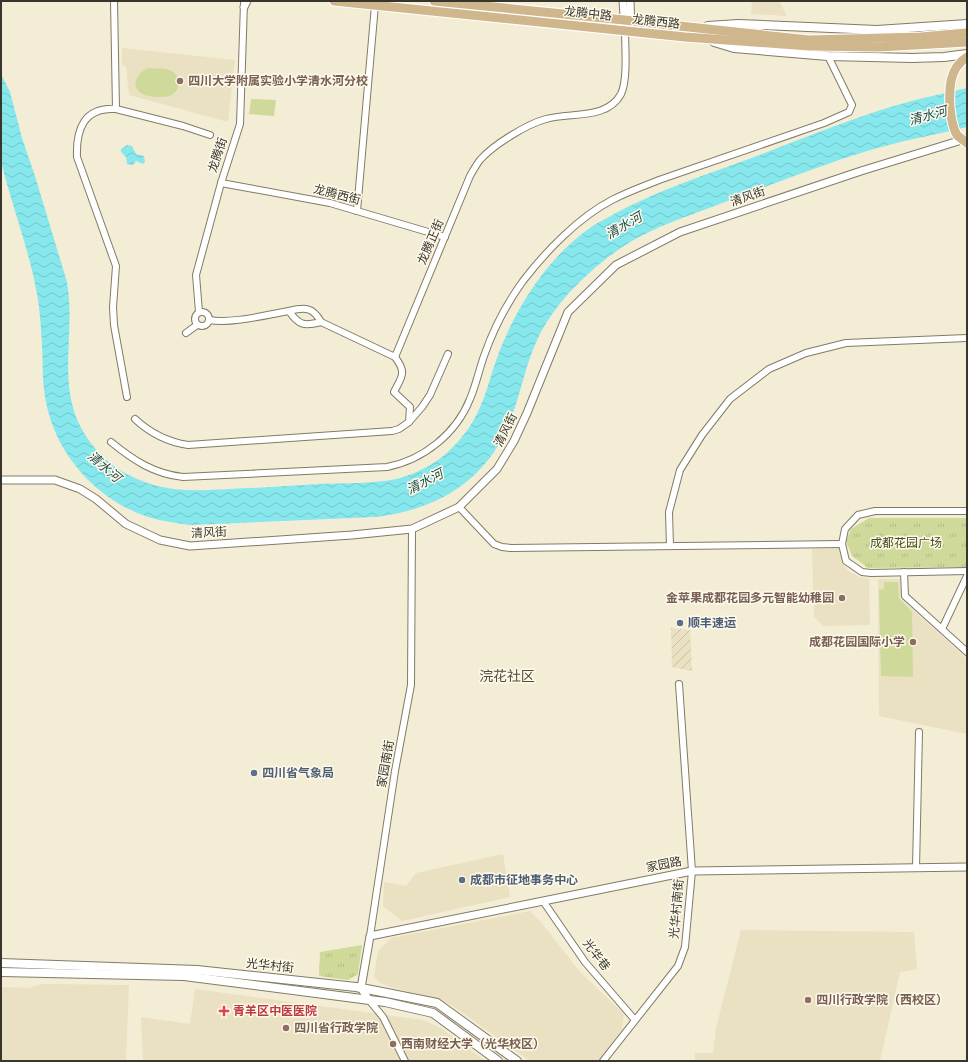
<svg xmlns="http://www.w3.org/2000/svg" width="968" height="1062" viewBox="0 0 968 1062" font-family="'Source Sans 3','Noto Sans SC',sans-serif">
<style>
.built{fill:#eae0c2}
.industrial{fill:url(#industrial-furrows)}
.park{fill:url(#park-tufts)}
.pitch{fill:#cfda9a}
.water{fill:url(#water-waves)}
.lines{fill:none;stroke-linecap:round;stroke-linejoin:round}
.minor-casing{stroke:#817b66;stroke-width:8}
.tertiary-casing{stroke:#817b66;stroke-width:9}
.secondary-casing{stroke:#817b66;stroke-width:10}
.primary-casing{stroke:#fff;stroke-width:11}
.minor{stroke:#fff;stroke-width:6}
.tertiary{stroke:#fff;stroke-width:7}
.secondary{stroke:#fff;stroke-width:8}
.primary{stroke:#d0b68c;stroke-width:9}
.primary-bridge-casing{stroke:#fff;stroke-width:11;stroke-linecap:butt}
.primary-bridge{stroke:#d0b68c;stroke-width:9}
.education-dot{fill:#8d6e63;stroke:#fefaeb;stroke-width:1.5}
.service-dot{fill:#5c6f8a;stroke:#fefaeb;stroke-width:1.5}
.health-dot{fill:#e0444e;stroke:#fefaeb;stroke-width:1.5}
.labels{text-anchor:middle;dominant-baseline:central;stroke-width:3;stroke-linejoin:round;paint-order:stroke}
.street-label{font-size:12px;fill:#38352c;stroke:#fefaeb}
.education-label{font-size:12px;font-weight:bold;fill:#785e54;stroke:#fefaeb;text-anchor:start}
.park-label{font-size:12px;fill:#464d1a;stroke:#fefaeb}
.service-label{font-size:12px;font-weight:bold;fill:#4e5e75;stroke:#fefaeb;text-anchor:start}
.health-label{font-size:12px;font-weight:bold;fill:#be3a42;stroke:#fefaeb;text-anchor:start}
.water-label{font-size:13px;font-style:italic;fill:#204c4e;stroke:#fefaeb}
.quarter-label{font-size:14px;fill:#514b37;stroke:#fefaeb}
</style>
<defs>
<pattern id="industrial-furrows" width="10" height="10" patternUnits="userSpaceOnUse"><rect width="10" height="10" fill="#eae0c2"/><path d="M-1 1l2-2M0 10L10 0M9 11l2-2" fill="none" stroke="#c9c1a7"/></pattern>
<pattern id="park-tufts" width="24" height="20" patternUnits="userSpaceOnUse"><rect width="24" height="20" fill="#cfda9a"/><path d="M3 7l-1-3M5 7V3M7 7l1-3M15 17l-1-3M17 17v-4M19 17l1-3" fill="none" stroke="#b2bc85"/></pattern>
<pattern id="water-waves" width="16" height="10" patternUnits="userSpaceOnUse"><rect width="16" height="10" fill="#86e7ed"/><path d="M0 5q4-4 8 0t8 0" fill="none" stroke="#74c7cb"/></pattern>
</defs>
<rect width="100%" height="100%" fill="#f4edd5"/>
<g class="built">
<path d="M752,1H779L787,16L751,14Z"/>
<path d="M122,48L235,60L228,122L129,95L126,67L122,65Z"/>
<path d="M839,548L843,564L848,571L859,577L869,579L870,625L823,626L814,617L812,549Z"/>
<path d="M878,579H900L901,599L967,659V734L879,716Z"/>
<path d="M503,854L510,897L402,921L383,906L384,882L406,886L416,873Z"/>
<path d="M530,911L541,922L580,972L624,1014L622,1029L598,1061H530L450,1004L431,997L390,987L379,982L374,976L378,951L391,938Z"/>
<path d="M741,930L914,932L917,969L900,972L880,1061H695V1053H713L716,1028Z"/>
<path d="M41,984L129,985L126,1061H1V987L29,988Z"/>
<path d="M195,989L423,1020L441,1028L485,1061H143L141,1017L190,1024Z"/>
</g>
<path class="industrial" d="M671,628L690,630L692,671L672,667Z"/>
<g class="park">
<path d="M869,518H967V567L868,568L852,556L846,541L851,529Z"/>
<path d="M362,945L358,974L348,980L319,976L320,952Z"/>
</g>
<g class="pitch">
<path d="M149,68C156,69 167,67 173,72C183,79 179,93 169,96C162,98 147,97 141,93C129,85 139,71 149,68Z"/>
<path d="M251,99L276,100L274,116L249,114Z"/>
<path d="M884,582H898L899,598L912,612L913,677L881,676L879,590L884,589Z"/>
</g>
<g class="water">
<path d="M1,74L10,92L22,138L35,176L67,282C77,341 51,395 94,447C109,467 138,482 162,487C184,492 206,490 229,489C259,488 290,486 320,484C344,483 378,484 400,478C420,472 437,463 452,448C486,414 485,386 502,345C521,299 552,253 594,225C601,221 609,217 616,213C657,191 702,176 746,160C803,139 860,114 919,99C935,95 951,92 967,88V127C934,135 900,141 867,151C819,166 772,184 725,202C689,216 649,228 618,250C587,272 556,302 539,336C526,362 521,392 511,419C488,480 438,510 375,517L190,525C176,523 161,521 148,517C97,500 56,455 46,402C42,383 43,364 42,345C41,328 40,310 37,294C29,249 12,206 1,162C0,154 1,143 1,135C1,114 1,94 1,74Z"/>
<path d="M127,145L132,146L136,154L144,156L145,162L143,164L136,161L133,165L127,164L126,157L121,152V149Z"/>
</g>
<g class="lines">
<g class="minor-casing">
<g id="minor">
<path d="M114,1L116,109C84,107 76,129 77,157L116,266L113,307L114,325L127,397"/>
<path d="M116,109L183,126L210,135"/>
<path d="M221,183L330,203L445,237"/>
<path d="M357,211L375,5"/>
<path d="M289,311C305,307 313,307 321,322"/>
<circle cx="202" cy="319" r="7"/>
<path d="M199,312L196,275L221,183L240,124L244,3"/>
<path d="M209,320C232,324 265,315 289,311C299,326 305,326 321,322L395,357L470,176C473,171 476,165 480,160C493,145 527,124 546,119C571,112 607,120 621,94C628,79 625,47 625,30"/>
<path d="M186,333L197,325"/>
<path d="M135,419C150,433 168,442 188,445L392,431L399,429L409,422L410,407L394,392C402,376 407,373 395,357"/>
<path d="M409,422L422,407L430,395L448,354"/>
<path d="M111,442C133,460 154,474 183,477L387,467C423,460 456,434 470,399C476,385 479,370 484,356C493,330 507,303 523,281C546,251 579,217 612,200C627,192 644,186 659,180L824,123L849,112L852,105L828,56"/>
<path d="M459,507L494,544L502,547L511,548L842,544"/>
<path d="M967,511H875L858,515L845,529L842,544L846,561L862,572L871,573L967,571"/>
<path d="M670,546L669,512L680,470L702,435L730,399L769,369L806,353L846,343L967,338"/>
<path d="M904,572L905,596L967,652"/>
<path d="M942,629L967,576"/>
<path d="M916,868L919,732"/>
<path d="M543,901L585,962L635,1020"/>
<path d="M370,936L395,771L411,685L412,529"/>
<path d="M369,1000L383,1017L405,1061"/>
<path d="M603,1061L678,966L685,947L692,871L679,684"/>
</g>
</g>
<g class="tertiary-casing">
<g id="tertiary">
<path d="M623,1L625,30"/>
<path d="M630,1L631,31"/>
<path d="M244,7L247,1"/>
<path d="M1,480H55L80,489L96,499L126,524L160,540L190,546L352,535L412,529L459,507L497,469L514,441L527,413L568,312L616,265L680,232L861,171L965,139"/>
<path d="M369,1000L361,988L370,936L692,871L967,867"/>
</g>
</g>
<g class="secondary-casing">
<g id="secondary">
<path d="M708,26L738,24L877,30L967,24"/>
<path d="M714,42L734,48L828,56L912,58L944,57L967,54"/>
<path d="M1,963L197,970L356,987L387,993L437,1003L517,1061"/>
<path d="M1,972L184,976L385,1002L433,1013L498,1061"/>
</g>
</g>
<g class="primary-casing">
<g id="primary">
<path d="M334,1L685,37L809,46L879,47L967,42"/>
<path d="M434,1L624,20L809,40L921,37L967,33"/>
</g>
</g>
<use href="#minor" class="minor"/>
<use href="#tertiary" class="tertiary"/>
<use href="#secondary" class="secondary"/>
<use href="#primary" class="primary"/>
<g class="primary-bridge-casing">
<path id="primary-bridge" d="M967,57C949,68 949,89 950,108C951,117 952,127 957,135C960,138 963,140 967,143"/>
</g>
<use href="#primary-bridge" class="primary-bridge"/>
</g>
<g class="education-dot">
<circle cx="180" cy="81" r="4"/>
<circle cx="842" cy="598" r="4"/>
<circle cx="913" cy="642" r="4"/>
<circle cx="808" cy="1000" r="4"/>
<circle cx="286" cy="1028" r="4"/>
<circle cx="393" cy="1044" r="4"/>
</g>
<g class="service-dot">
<circle cx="680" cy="623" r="4"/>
<circle cx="254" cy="773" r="4"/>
<circle cx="462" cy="880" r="4"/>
</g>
<path class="health-dot" d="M222 1005h4v4h4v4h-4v4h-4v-4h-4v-4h4z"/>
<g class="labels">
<g class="street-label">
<text transform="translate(588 14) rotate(6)">龙腾中路</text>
<text transform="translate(656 22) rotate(6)">龙腾西路</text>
<text transform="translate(218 155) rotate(-72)">龙腾街</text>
<text transform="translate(337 195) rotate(14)">龙腾西街</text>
<text transform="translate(748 197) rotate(-19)">清风街</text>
<text transform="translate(431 242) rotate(-67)">龙腾正街</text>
<text transform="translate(506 430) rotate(-63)">清风街</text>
<text transform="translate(209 533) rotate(-3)">清风街</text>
<text transform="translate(386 764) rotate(-80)">家园南街</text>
<text transform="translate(664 865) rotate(-11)">家园路</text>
<text transform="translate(677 909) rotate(-85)">光华村南街</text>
<text transform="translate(596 955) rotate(52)">光华巷</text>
<text transform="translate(270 966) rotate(6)">光华村街</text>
</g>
<g class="education-label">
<text x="188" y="81">四川大学附属实验小学清水河分校</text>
<text x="834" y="598" text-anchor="end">金苹果成都花园多元智能幼稚园</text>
<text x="905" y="642" text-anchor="end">成都花园国际小学</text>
<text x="816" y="1000">四川行政学院（西校区）</text>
<text x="294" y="1028">四川省行政学院</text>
<text x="401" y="1044">西南财经大学（光华校区）</text>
</g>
<g class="park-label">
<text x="906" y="543">成都花园广场</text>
</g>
<g class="service-label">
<text x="688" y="623">顺丰速运</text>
<text x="262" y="773">四川省气象局</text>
<text x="470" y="880">成都市征地事务中心</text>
</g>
<g class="health-label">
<text x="233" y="1011">青羊区中医医院</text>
</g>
<g class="water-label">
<text transform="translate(928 116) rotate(-15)">清水河</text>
<text transform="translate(624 226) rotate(-30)">清水河</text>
<text transform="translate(104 467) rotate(41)">清水河</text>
<text transform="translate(425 482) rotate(-27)">清水河</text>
</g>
<g class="quarter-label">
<text x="507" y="677">浣花社区</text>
</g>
</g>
<rect width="968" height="1062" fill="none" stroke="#38352c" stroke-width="4"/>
</svg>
